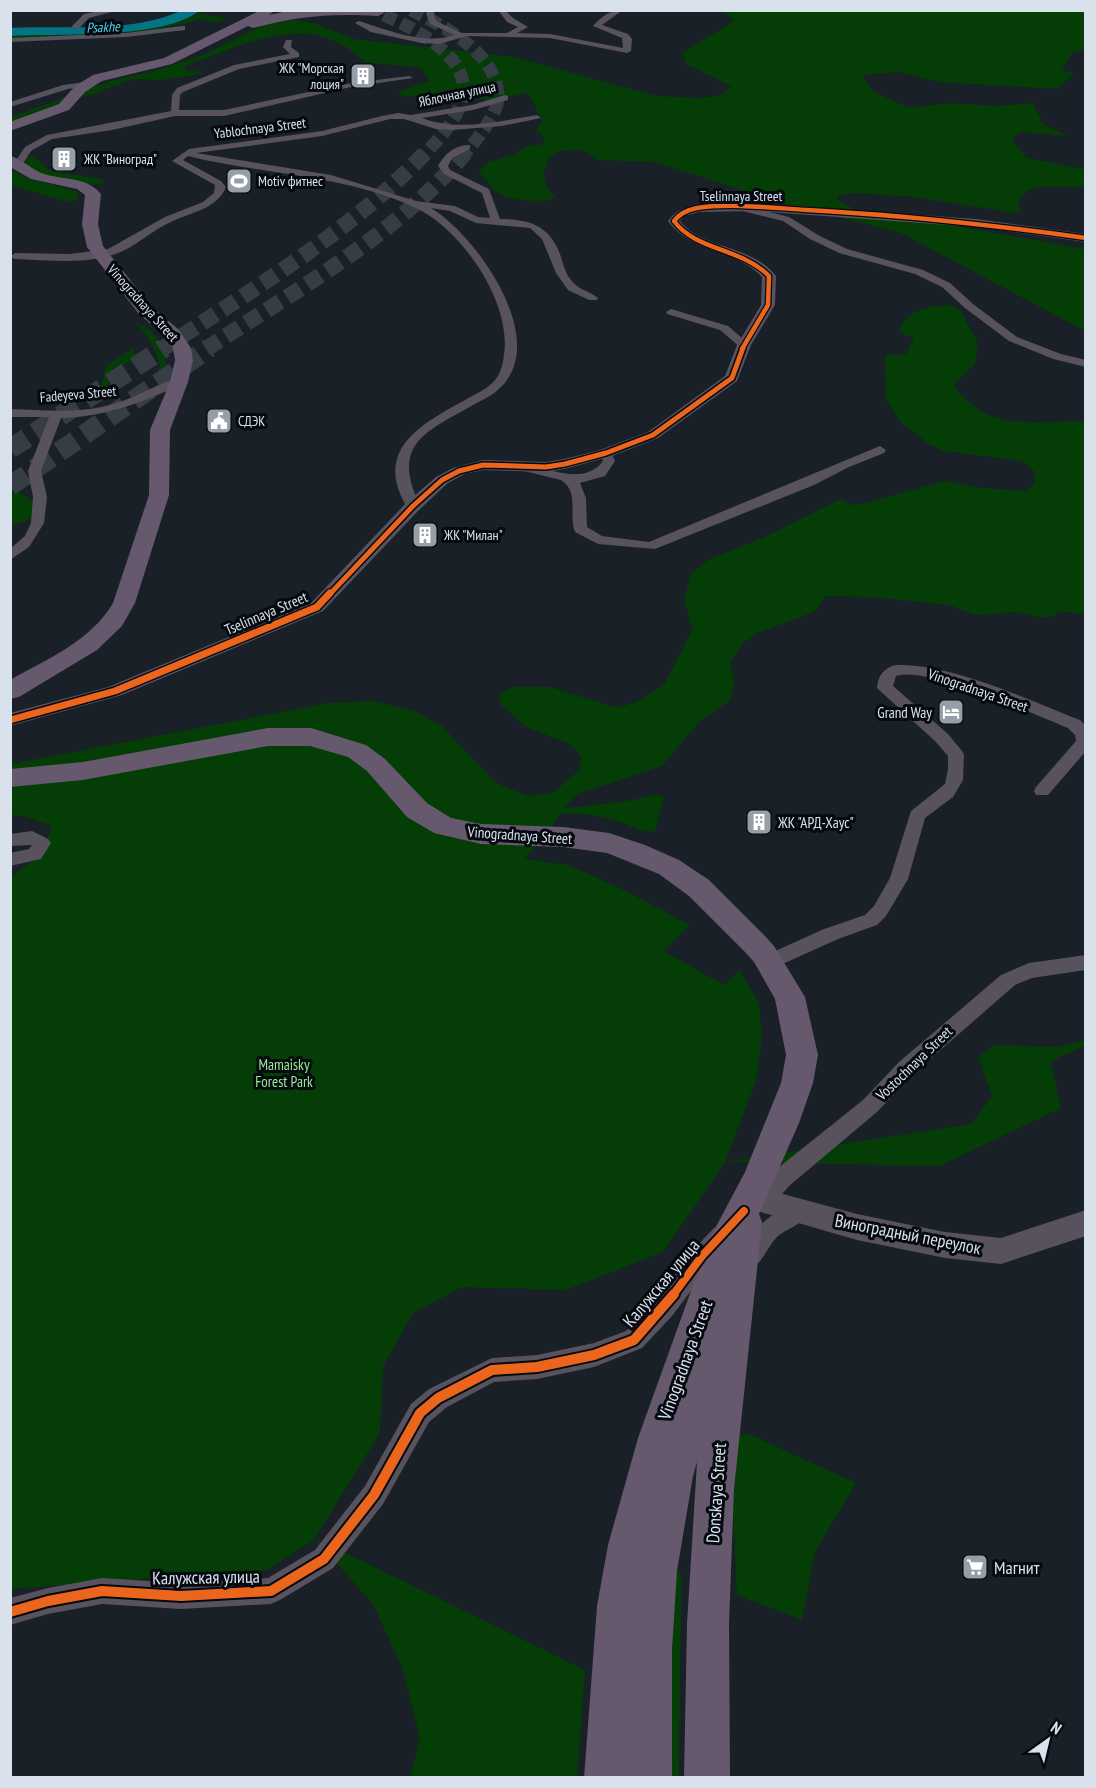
<svg xmlns="http://www.w3.org/2000/svg" width="1096" height="1788" viewBox="0 0 1096 1788" font-family="'PT Sans Narrow',sans-serif">
<style>
.green{fill:#043d05}
.lines{fill:none;stroke-linecap:round;stroke-linejoin:round}
.river{fill:#027484;fill-rule:evenodd}
.primary-tunnel-far2{stroke:#363d45;stroke-width:13;stroke-dasharray:13 6;stroke-linecap:butt}
.primary-tunnel-far1{stroke:#363d45;stroke-width:16;stroke-dasharray:16 8;stroke-linecap:butt}
.primary-tunnel{stroke:#363d45;stroke-width:20;stroke-dasharray:20 10;stroke-linecap:butt}
.minor{fill:#58515e;fill-rule:evenodd}
.tertiary{fill:#58515e;fill-rule:evenodd}
.primary{fill:#66586d;fill-rule:evenodd}
.cycleway-far4-casing{stroke:#050910;stroke-width:7}
.cycleway-far3-casing{stroke:#050910;stroke-width:8}
.cycleway-far2-casing{stroke:#050910;stroke-width:10}
.cycleway-far1-casing{stroke:#050910;stroke-width:12}
.cycleway-casing{stroke:#050910;stroke-width:14}
.cycleway-far4{stroke:#eb651d;stroke-width:4.5}
.cycleway-far3{stroke:#eb651d;stroke-width:5}
.cycleway-far2{stroke:#eb651d;stroke-width:7}
.cycleway-far1{stroke:#eb651d;stroke-width:8}
.cycleway{stroke:#eb651d;stroke-width:10}
.labels{text-anchor:middle;dominant-baseline:central;stroke-width:6;stroke-linejoin:round;paint-order:stroke}
.far-water-label{font-size:14px;font-style:italic;fill:#4dd2ea;stroke:#050910}
.far-poi-label{font-size:14px;fill:#d9e2ec;stroke:#050910;text-anchor:start}
.far-street-label{font-size:14px;fill:#d9e2ec;stroke:#050910}
.street-label{font-size:15px;fill:#d9e2ec;stroke:#050910}
.poi-label{font-size:15px;fill:#d9e2ec;stroke:#050910;text-anchor:end}
.park-label{font-size:15px;fill:#9aec90;stroke:#050910}
.near-street-label{font-size:18px;fill:#d9e2ec;stroke:#050910}
.near-poi-label{font-size:18px;fill:#d9e2ec;stroke:#050910;text-anchor:start}
</style>
<rect width="100%" height="100%" fill="#192028"/>
<g class="green">
<path d="M727,11H1085V49L1072,53L1062,69L1074,74L1056,89L940,82L898,72L862,75L872,91L909,108L950,103L997,106L1033,103L1043,124L1067,136L1020,132L1012,140L1027,158L1085,169V187H1041L1027,190L1018,202L1022,211L1014,213L915,197L856,193L840,195L837,199L863,214L944,224L1085,249V331L901,233L775,201L655,162L597,160L584,150L558,151L549,158L544,171L547,188L555,197C544,205 503,200 494,190C488,184 484,177 478,171L488,162L513,155L528,146L540,145L546,139L536,130L543,122L528,93L489,100L448,94L404,97L398,94L403,90L430,81L421,68L364,62C324,19 269,33 220,53C209,58 196,60 185,67V70L203,72L202,74L160,80L133,79L93,94L59,103L50,109L11,123V117L110,81L158,70L203,55L263,25L292,20L313,23L354,39L514,57L657,96L701,98L722,95L731,86L686,64L682,53L734,21L725,13Z"/>
<path d="M199,13L226,18L219,23L200,19L185,24L128,34L11,40L10,35C66,33 149,39 199,13Z"/>
<path d="M33,155L50,171L102,179L104,183C87,189 40,175 24,166L28,158Z"/>
<path d="M11,170L29,179L76,191L79,196L77,199L69,202L16,187L11,184Z"/>
<path d="M948,305L960,310L978,343L975,364L953,385C962,395 973,407 984,413C1013,427 1054,421 1085,421V615L1070,612H1059L1052,617H1038L1016,612L976,615L949,605L871,597L826,596L816,611L758,633L743,643L730,663L734,682L731,700L701,720L662,766L577,794L565,808L622,802L659,794L664,797L655,831C642,834 627,823 614,820C597,816 580,813 562,813L525,859L568,865L624,890L690,925L664,951L724,985L739,970L759,1003L762,1037L756,1081L725,1162L972,1124L992,1096L978,1057L995,1045L1057,1047L1085,1040V1046L1051,1061L1061,1108L939,1166L725,1162L663,1252L566,1290L462,1287L413,1313L383,1367L380,1433L315,1538L585,1670L577,1777H410L420,1738L402,1667L373,1604L315,1539L267,1570L11,1589V878L42,852L52,826L23,816L11,815V764L329,703L373,701L415,711L442,726L496,783L527,796L553,793L579,770L581,756L568,743L526,727L499,703L500,693L513,687H550L617,708L636,702L664,685L692,630L684,599L691,574L708,560L767,536L841,499L851,505L865,503L945,481L983,488L1025,491L1035,483L1034,471L1021,461L944,451L930,445L900,422L886,399L885,355L906,354L914,339L898,331C911,308 923,308 948,305Z"/>
<path d="M136,323C159,330 167,355 166,377L156,387C165,363 152,339 136,323Z"/>
<path d="M134,348L136,362L121,364L112,369L107,388L100,389L107,365Z"/>
<path d="M10,493H21L36,503L32,518L11,526Z"/>
<path d="M738,1434L751,1435L856,1483L815,1552L802,1620L737,1595L733,1509Z"/>
<path d="M676,1569L681,1573L679,1777L670,1778L672,1639Z"/>
</g>
<g class="lines">
<path class="river" d="M183,10H200C166,40 56,33 10,36V28C66,25 131,34 183,10Z"/>
<g class="primary-tunnel-far2">
<path d="M411,10C445,27 505,57 497,104C495,117 473,144 464,155"/>
<path d="M384,15C417,30 479,60 460,106C453,124 437,141 424,155"/>
</g>
<g class="primary-tunnel-far1">
<path d="M162,349C253,289 349,233 425,153"/>
<path d="M206,349C293,292 399,233 465,153"/>
</g>
<g class="primary-tunnel">
<path d="M10,449L164,348"/>
<path d="M10,486L209,348"/>
</g>
<g class="minor">
<path d="M103,10H119L89,18L78,29L71,27L84,14Z"/>
<path d="M428,10H436L434,13L436,21L462,33H507L518,27L507,22L498,10H505L513,18L528,27L517,33L550,34L623,48L622,38L593,26C602,16 610,10 623,10L602,25L628,34L632,39L631,51L627,53L550,38L467,36L439,44L421,43L371,32L355,23L359,21C391,31 422,45 455,35L430,24L426,13Z"/>
<path d="M182,26H185V30L126,37L10,42V38L126,33Z"/>
<path d="M286,40H292L291,47L299,53V57L239,69L183,92L180,95L179,110H224L351,83L409,76L413,78L351,87L224,116H175L112,130L52,139L31,151L21,167L13,165L25,147L47,135L171,111L172,95L177,88L234,65L290,54L283,47Z"/>
<path d="M85,82L89,84L88,86L68,89L10,107V102L63,85Z"/>
<path d="M505,95L508,96V100L473,110L422,118C458,132 499,121 537,115L541,118L502,126L452,130L436,129L404,119H390L322,136L196,153L331,175L416,201L455,206L478,217L490,218L482,193L444,174L438,166C444,154 456,144 470,145V149L452,158L448,166L450,170L489,189L500,219C529,219 549,225 560,254C563,263 565,273 571,280C578,290 590,291 598,298L597,300H589L568,290L556,273L542,239L530,228L476,223L450,211L431,208C475,234 549,337 502,386C495,394 484,399 475,404C426,432 390,443 420,506L418,509H408C372,451 419,425 465,400C475,394 488,389 495,380C501,373 503,363 504,355C512,302 461,228 414,207C342,174 263,175 188,156L183,160L221,181L226,187C217,209 192,212 173,221C156,228 142,241 125,250C92,266 51,260 15,259L10,257L15,253L70,254L108,249L165,217L203,202L214,193L215,185L172,161L189,149L322,131L382,116L398,113L411,115L472,105Z"/>
<path d="M737,204L789,217L818,235L847,249L923,270L950,283L973,304L1017,337L1061,354L1086,360V367L1053,359L1009,341L965,308L942,287L915,274L839,253L810,239L783,221L734,209L732,207Z"/>
<path d="M671,309L728,326L750,345L748,347H740L720,330L667,314L666,312Z"/>
<path d="M179,378L185,382L183,384C142,402 106,417 61,418L41,471L47,497L44,523L29,547L10,560V549L25,536L31,523L33,497L28,471L49,417H10V409C45,410 80,414 113,404C136,398 156,384 179,378Z"/>
<path d="M880,446L886,450L884,453L849,467L814,485L655,549L598,544L575,532C568,515 580,492 561,480L520,470L519,467L525,463C551,469 584,486 603,461L600,453L602,450H610L615,461L605,476L580,483L586,498L587,527L602,536L649,542Z"/>
<path d="M896,665C951,663 1028,700 1080,720L1086,726V751L1048,795H1036L1034,791L1036,787L1076,741L1075,735L1068,728C1035,715 926,665 896,676L893,686L948,734L962,751L964,755L963,780L953,797L925,818L908,879L886,916L877,925L838,939L776,967L769,969L762,967L760,962L762,957L824,929L865,915L874,906L890,878L911,811L945,784L948,769V756L936,742L877,688C878,675 884,668 896,665Z"/>
<path d="M32,831L48,839L51,843L41,859L10,866V853L29,849L32,845L10,846V834Z"/>
<path d="M1086,955V970L1032,978L1015,985L913,1074L877,1112L789,1186L770,1208L762,1211L754,1208L751,1201L773,1172L863,1100L899,1062L1001,975L1029,963Z"/>
<path d="M799,1201L807,1204L810,1211C804,1225 786,1228 776,1238C766,1249 762,1265 747,1271L739,1267L736,1260C748,1233 771,1211 799,1201Z"/>
<path d="M722,1225L730,1228L733,1235L672,1316L642,1348L594,1367L537,1379L494,1382L447,1407L429,1422L383,1504L333,1568L280,1600L271,1604L181,1609L102,1604L48,1614L10,1625V1598L48,1588L102,1578L181,1583L268,1578L315,1550L365,1486L411,1404L429,1389L492,1358L537,1355L594,1343L626,1331L656,1300L694,1249L714,1228Z"/>
</g>
<g class="tertiary">
<path d="M754,203L976,219L1086,234V242L976,227L754,211L699,212L684,216L680,221C703,250 751,244 776,276L775,305L751,345L737,381L658,438L612,456L565,469L546,472L483,470L465,474L448,483L419,510L323,611L122,695L10,726V713L108,687L311,603L407,502L436,477L453,468L483,460L546,462L564,459L600,450L648,432L725,376L737,345L761,305L762,277C736,249 691,253 668,221C685,197 727,204 754,203Z"/>
<path d="M750,1185L857,1214L945,1232L1001,1238L1086,1210V1236L1001,1264L945,1258L857,1240L740,1206L736,1197L740,1188Z"/>
</g>
<g class="primary">
<path d="M261,10H276L269,15L292,10H382L384,13L378,16C330,13 299,16 253,28L248,26L172,64L102,81L85,92L69,110L10,131V122L59,104L75,86L93,75L164,58Z"/>
<path d="M10,156C21,159 29,167 39,172C59,181 86,175 101,194L98,224L103,246L151,306L179,330L191,348L193,360L188,382L170,430L169,495L135,603L122,626L97,650L19,697L10,699V680C47,659 91,641 113,603L149,495L150,430L170,382L175,360L173,348L166,337L139,314L87,247L82,224L85,195L77,189L31,179L10,167Z"/>
<path d="M268,728H311L366,745L385,759L427,803L451,818L481,824L563,827L609,833L645,845L679,860L709,880L765,936L774,946L805,997L818,1055L813,1083L799,1123L759,1214L762,1222L734,1489L729,1624L730,1778H684L687,1624L697,1462L693,1476L677,1571L672,1649V1778H584L597,1606L608,1545L638,1438L710,1238L745,1172L781,1083L786,1055L775,999L754,962L745,952L689,896L659,874L607,853L563,847L481,844L434,833L407,817L367,771L348,757L310,746H268L83,780L10,787V769L83,762Z"/>
</g>
<g class="cycleway-far4-casing">
<path id="cycleway-far4" d="M742,349L768,305L769,276C742,248 696,251 674,221C680,213 687,210 697,208C729,203 774,208 807,210C901,215 993,225 1086,238"/>
</g>
<g class="cycleway-far3-casing">
<path id="cycleway-far3" d="M329,595L413,506L442,480L459,471L483,465L546,467L565,464L606,453L653,435L732,378L743,348"/>
</g>
<g class="cycleway-far2-casing">
<path id="cycleway-far2" d="M10,720L115,691L317,607L330,593"/>
</g>
<g class="cycleway-far1-casing">
<path id="cycleway-far1" d="M673,1295L702,1256L744,1211"/>
</g>
<g class="cycleway-casing">
<path id="cycleway" d="M10,1612L48,1601L102,1591L181,1596L271,1591L324,1559L374,1495L420,1413L438,1398L492,1370L537,1367L594,1355L634,1340L674,1294"/>
</g>
<use href="#cycleway-far4" class="cycleway-far4"/>
<use href="#cycleway-far3" class="cycleway-far3"/>
<use href="#cycleway-far2" class="cycleway-far2"/>
<use href="#cycleway-far1" class="cycleway-far1"/>
<use href="#cycleway" class="cycleway"/>
</g>
<defs>
<g id="building-square" transform="scale(1.35)"><rect x="-9" y="-9" width="18" height="18" rx="4" fill="#969ea7" stroke="#050910"/><path d="M-4-6H4V6H1V3H-1V6H-4ZM-2.5-4.3h1.7v1.8h-1.7ZM.8-4.3h1.7v1.8H.8ZM-2.5-1h1.7V.8h-1.7ZM.8-1h1.7V.8H.8Z" fill="#fff"/></g>
<g id="stadium-square" transform="scale(1.35)"><rect x="-9" y="-9" width="18" height="18" rx="4" fill="#969ea7" stroke="#050910"/><path d="M0-5a6.5 5 0 1 0 0 10a6.5 5 0 1 0 0-10ZM-3.5-1.8h7v3.6h-7Z" fill="#fff"/></g>
<g id="civic-square" transform="scale(1.35)"><rect x="-9" y="-9" width="18" height="18" rx="4" fill="#969ea7" stroke="#050910"/><path d="M-.6-6.5H3V-4.5H.6V-3L4-1V1h2V6H-6V1h2V-1L-.6-3ZM-1.2 2.5V6h2.4V2.5Z" fill="#fff"/></g>
<g id="hotel-square" transform="scale(1.35)"><rect x="-9" y="-9" width="18" height="18" rx="4" fill="#969ea7" stroke="#050910"/><path d="M-6-4.5h1.5V1H6V5H4.5V3h-9V5H-6ZM-4 0a1.8 1.8 0 1 1 3.6 0ZM.5 0V-2.5h3Q6-2.5 6 0Z" fill="#fff"/></g>
<g id="supermarket-square" transform="scale(1.35)"><rect x="-9" y="-9" width="18" height="18" rx="4" fill="#969ea7" stroke="#050910"/><path d="M-6-5.5h2.5l.6 2H6L4.5 2H-2.5L-4.4-4H-6ZM-1.5 3.2a1.3 1.3 0 1 0 .1 0ZM3 3.2a1.3 1.3 0 1 0 .1 0Z" fill="#fff"/></g>
</defs>
<g fill-rule="evenodd">
<use href="#building-square" x="363" y="76"/>
<use href="#building-square" x="64" y="159"/>
<use href="#stadium-square" x="239" y="181"/>
<use href="#civic-square" x="219" y="421"/>
<use href="#building-square" x="425" y="535"/>
<use href="#hotel-square" x="951" y="712"/>
<use href="#building-square" x="759" y="822"/>
<use href="#supermarket-square" x="975" y="1567"/>
</g>
<g class="labels">
<g class="far-water-label">
<text transform="translate(103 27) rotate(-3)">Psakhe</text>
</g>
<g class="far-poi-label">
<text x="344" y="68" text-anchor="end">ЖК "Морская<tspan x="344" dy="16">лоция"</tspan></text>
<text x="84" y="159">ЖК "Виноград"</text>
<text x="258" y="181">Motiv фитнес</text>
<text x="238" y="421">СДЭК</text>
<text x="444" y="535">ЖК "Милан"</text>
</g>
<g class="far-street-label">
<text transform="translate(457 94) rotate(-12)">Яблочная улица</text>
<text transform="translate(260 128) rotate(-7)">Yablochnaya Street</text>
<text x="741" y="196">Tselinnaya Street</text>
<text transform="translate(143 303) rotate(48)">Vinogradnaya Street</text>
<text transform="translate(78 394) rotate(-5)">Fadeyeva Street</text>
</g>
<g class="street-label">
<text transform="translate(266 613) rotate(-23)">Tselinnaya Street</text>
<text transform="translate(978 690) rotate(19)">Vinogradnaya Street</text>
<text transform="translate(520 835) rotate(4)">Vinogradnaya Street</text>
<text transform="translate(914 1063) rotate(-44)">Vostochnaya Street</text>
</g>
<g class="poi-label">
<text x="932" y="712">Grand Way</text>
<text x="778" y="822" text-anchor="start">ЖК "АРД-Хаус"</text>
</g>
<g class="park-label">
<text x="284" y="1064">Mamaisky<tspan x="284" dy="17">Forest Park</tspan></text>
</g>
<g class="near-street-label">
<text transform="translate(908 1234) rotate(11)">Виноградный переулок</text>
<text transform="translate(661 1283) rotate(-50)">Калужская улица</text>
<text transform="translate(685 1360) rotate(-70)">Vinogradnaya Street</text>
<text transform="translate(716 1493) rotate(-86)">Donskaya Street</text>
<text transform="translate(206 1577) rotate(-1)">Калужская улица</text>
</g>
<g class="near-poi-label">
<text x="994" y="1567">Магнит</text>
</g>
</g>
<rect width="1096" height="1788" fill="none" stroke="#d9e2ec" stroke-width="24"/>
<g transform="translate(1048 1740) rotate(34)" stroke="#050910" stroke-width="4.5" paint-order="stroke">
<path d="M0-4.5L10 22L0 15L-10 22Z" fill="#d9e2ec"/>
<text y="-9" font-size="16" font-weight="bold" text-anchor="middle" fill="#d9e2ec">N</text>
</g>
</svg>
